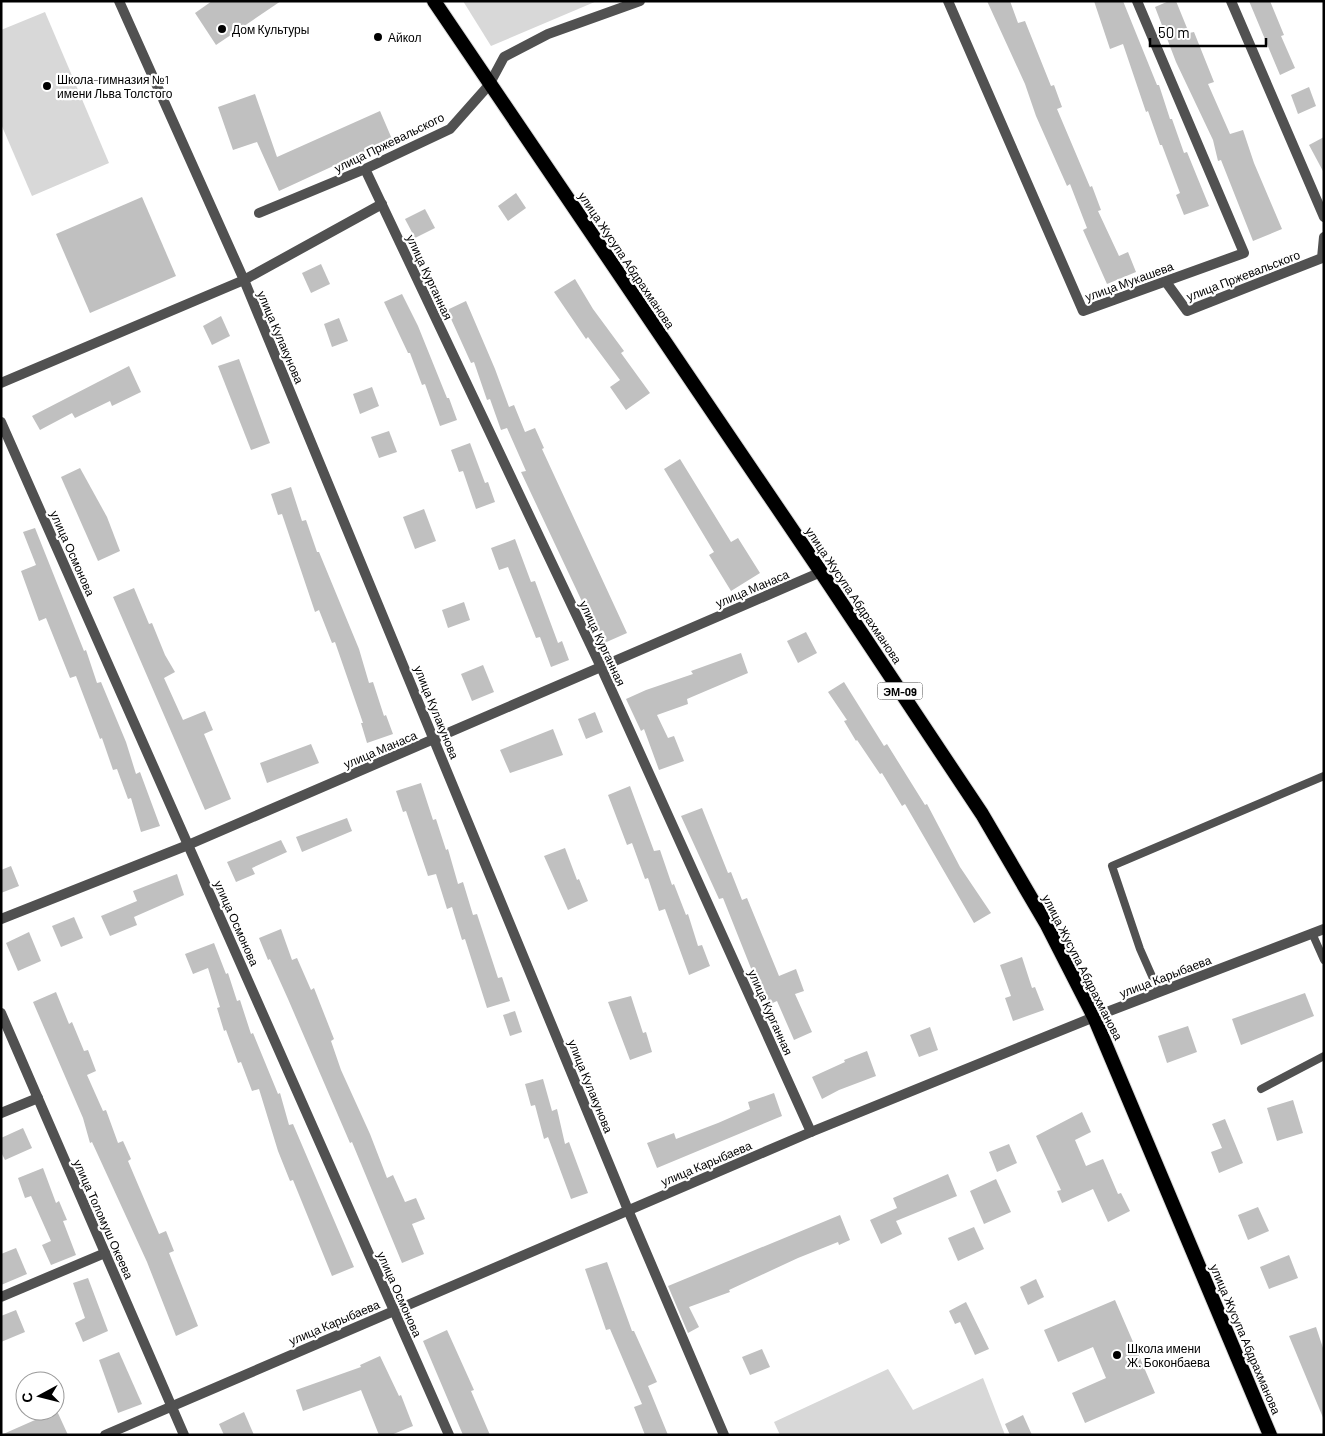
<svg xmlns="http://www.w3.org/2000/svg" width="1325" height="1436" viewBox="0 0 1325 1436" font-family="Barlow,sans-serif">
<style>
.green{fill:#d8d8d8}
.building{fill:#c0c0c0}
.lines{fill:none;stroke-linecap:round;stroke-linejoin:round}
.trunk-casing{stroke:#dbdbdb;stroke-width:16}
.service{stroke:#515151;stroke-width:8}
.minor{stroke:#515151;stroke-width:10}
.tertiary{stroke:#515151;stroke-width:10}
.trunk{stroke:#000;stroke-width:14}
.poi-dot{fill:#000;stroke:#fff;stroke-width:2}
.labels{text-anchor:middle;dominant-baseline:central;stroke-width:4.5;stroke-linejoin:round;paint-order:stroke}
.shield{fill:#fff;stroke:#4c4c4c;stroke-width:1}
.shield-label{font-size:11px;font-weight:bold;fill:#000}
.poi-label{font-size:12px;fill:#000;stroke:#fff;text-anchor:start}
.street-label{font-size:12px;fill:#000;stroke:#fff}
</style>
<rect width="100%" height="100%" fill="#fff"/>
<g class="green">
<path d="M463,1H597L491,46Z"/>
<path d="M45,12L109,163L32,196L1,124V30Z"/>
<path d="M888,1369L913,1410L983,1378L1005,1435H780L774,1422Z"/>
</g>
<g class="building">
<path d="M212,1H281L216,45L195,13Z"/>
<path d="M987,1H1010L1018,23L1025,21L1051,86L1054,85L1062,107L1057,109L1090,187L1092,186L1101,210L1098,211L1119,256L1128,252L1136,272L1107,284L1083,230L1087,228L1070,184L1067,186L1036,116L1025,84Z"/>
<path d="M1094,1H1123L1157,85H1159L1170,119H1172L1184,153L1187,152L1209,206L1184,215L1176,195L1180,193L1162,145H1160L1148,111L1146,112L1123,44L1110,49Z"/>
<path d="M1169,1H1176L1189,33L1194,32L1214,82L1208,84L1230,134L1243,130L1254,163L1282,229L1253,241L1221,160L1218,161L1213,140L1176,62L1155,7Z"/>
<path d="M1249,1H1270L1284,35L1281,36L1295,68L1280,75Z"/>
<path d="M1309,87L1316,106L1298,114L1291,95Z"/>
<path d="M255,94L277,157L380,111L392,139L279,191L257,142L233,150L218,107Z"/>
<path d="M1324,137V173L1309,145Z"/>
<path d="M516,193L526,208L508,221L498,206Z"/>
<path d="M142,197L176,276L90,313L56,234Z"/>
<path d="M425,209L435,228L415,238L405,219Z"/>
<path d="M321,264L330,284L311,293L302,273Z"/>
<path d="M575,279L593,309L624,351L621,353L650,393L626,410L610,387L620,380L588,337L586,339L554,292Z"/>
<path d="M402,294L418,326L447,398H449L457,420L440,426L425,384L422,385L410,353H408L384,302Z"/>
<path d="M466,301L495,369L509,407L514,405L525,432L535,428L544,448L542,449L627,633L602,644L521,472L526,471L507,428L501,430L490,399L487,400L474,362L471,363L447,310Z"/>
<path d="M221,316L230,336L212,345L203,326Z"/>
<path d="M339,318L348,341L332,347L324,324Z"/>
<path d="M239,359L270,443L251,450L218,366Z"/>
<path d="M129,366L141,392L112,406L110,401L75,418L72,413L40,430L32,416Z"/>
<path d="M372,387L379,406L360,414L353,394Z"/>
<path d="M389,431L397,452L379,458L371,437Z"/>
<path d="M470,443L485,483L488,482L495,502L476,509L463,471L459,472L451,450Z"/>
<path d="M680,459L731,542L738,538L760,573L731,591L709,555L714,552L664,469Z"/>
<path d="M80,468L107,517L120,551L98,561L61,477Z"/>
<path d="M291,487L302,521L306,520L317,552H319L359,649L369,683L373,682L384,716L386,715L393,734L367,743L361,723H363L335,642L332,643L319,610L315,612L282,514L278,515L271,494Z"/>
<path d="M424,509L436,541L415,549L403,517Z"/>
<path d="M35,528L84,651L86,650L97,683L101,682L126,742L136,774L140,772L160,826L141,832L131,798L128,799L117,769L113,770L102,738L100,739L76,676L70,678L46,618L39,621L21,571L36,565L23,532Z"/>
<path d="M515,539L531,582L535,581L558,643L562,641L569,660L551,667L540,637L536,638L508,567L499,570L491,548Z"/>
<path d="M134,588L149,624L152,623L165,655L175,672L164,678L183,720L205,711L213,730L204,734L231,799L205,810L113,597Z"/>
<path d="M464,602L470,620L448,628L442,610Z"/>
<path d="M806,632L817,653L798,663L787,641Z"/>
<path d="M741,653L748,673L687,699L688,704L657,715L668,738L674,736L684,761L659,770L644,729L641,731L626,699L646,690L693,674L691,671Z"/>
<path d="M483,665L494,692L472,701L461,674Z"/>
<path d="M844,682L884,746L887,744L925,805L927,804L960,867L991,913L974,923L905,804L902,806L882,773L880,774L857,740L856,741L844,721L847,720L828,692Z"/>
<path d="M595,712L603,732L586,739L578,719Z"/>
<path d="M553,729L563,755L510,773L500,750Z"/>
<path d="M311,744L319,763L267,783L260,763Z"/>
<path d="M421,783L433,820L436,819L446,850L448,849L458,884L463,882L473,915L477,914L498,978L502,977L510,1001L487,1008L465,939L462,940L452,907L447,909L436,874L428,876L406,811L403,812L396,791Z"/>
<path d="M630,786L654,851L660,850L672,885L674,884L686,915L688,914L698,946L702,945L710,966L689,975L665,909L659,911L648,878L645,879L632,843L627,845L608,795Z"/>
<path d="M702,808L728,873L731,872L742,900L747,898L779,976L796,969L804,991L795,994L812,1032L794,1040L777,1001L766,1006L723,898L719,899L681,816Z"/>
<path d="M347,818L352,831L302,852L296,837Z"/>
<path d="M281,840L287,852L252,868L255,874L236,882L227,862Z"/>
<path d="M565,848L577,880L579,879L588,901L568,910L544,856Z"/>
<path d="M11,866L19,886L1,893V870Z"/>
<path d="M177,874L184,895L134,917L137,925L110,936L101,916L137,901L133,891Z"/>
<path d="M74,917L83,938L61,947L52,926Z"/>
<path d="M281,929L292,960L297,958L311,990L314,988L334,1039L331,1041L341,1070L370,1134L387,1178L393,1175L405,1202L416,1198L425,1219L412,1224L424,1254L402,1263L352,1142L350,1143L288,999L270,959L268,960L259,938Z"/>
<path d="M29,932L41,961L18,971L6,943Z"/>
<path d="M214,943L226,974L228,973L237,1001L240,1000L251,1034L253,1033L278,1094L280,1093L289,1125L293,1124L354,1267L332,1276L293,1180L290,1181L278,1151L259,1089L252,1091L241,1062L238,1063L226,1030L224,1031L217,1008L220,1007L208,968L193,974L185,954Z"/>
<path d="M1022,957L1032,988L1035,987L1044,1010L1013,1021L1005,998L1011,996L1000,965Z"/>
<path d="M56,992L69,1024L72,1022L84,1051L88,1050L96,1071L87,1075L103,1111L106,1110L118,1143L123,1141L131,1159L128,1161L159,1234L166,1231L174,1251L169,1253L198,1326L176,1336L147,1262L92,1142L90,1143L83,1118L33,1002Z"/>
<path d="M1305,993L1314,1016L1241,1045L1232,1019Z"/>
<path d="M631,996L643,1033L646,1032L652,1052L630,1060L608,1002Z"/>
<path d="M515,1011L522,1032L510,1036L503,1015Z"/>
<path d="M1188,1026L1197,1052L1167,1063L1158,1036Z"/>
<path d="M930,1027L938,1050L919,1057L910,1035Z"/>
<path d="M867,1051L876,1076L839,1090L822,1099L812,1077L845,1062L844,1060Z"/>
<path d="M543,1079L552,1111L557,1109L565,1144L569,1142L588,1193L571,1199L548,1137L544,1139L535,1105L531,1106L525,1084Z"/>
<path d="M774,1093L782,1116L657,1168L647,1143L674,1133L676,1139L718,1123L750,1109L748,1102Z"/>
<path d="M1293,1100L1303,1133L1277,1141L1267,1108Z"/>
<path d="M1082,1112L1091,1132L1075,1140L1086,1166L1103,1159L1118,1194L1121,1193L1130,1211L1108,1222L1093,1189L1062,1203L1057,1191L1061,1190L1036,1136Z"/>
<path d="M1225,1119L1243,1163L1219,1173L1211,1152L1222,1148L1212,1124Z"/>
<path d="M23,1128L32,1148L5,1160L1,1152V1138Z"/>
<path d="M1009,1144L1017,1163L997,1172L989,1152Z"/>
<path d="M43,1168L56,1203L59,1201L67,1220L63,1221L76,1255L51,1265L42,1245L51,1241L31,1196L25,1198L18,1178Z"/>
<path d="M948,1174L957,1196L896,1221L902,1234L881,1244L870,1220L897,1208L893,1198Z"/>
<path d="M996,1179L1011,1212L984,1224L970,1191Z"/>
<path d="M1258,1207L1269,1231L1248,1240L1238,1215Z"/>
<path d="M840,1215L850,1240L839,1245L838,1242L798,1258L729,1290L730,1292L689,1307L699,1327L688,1333L668,1286Z"/>
<path d="M974,1227L984,1249L958,1261L948,1238Z"/>
<path d="M16,1248L27,1274L1,1285V1254Z"/>
<path d="M1289,1255L1298,1278L1269,1289L1260,1267Z"/>
<path d="M607,1262L632,1331H634L657,1382L648,1386L668,1435H645L634,1407L642,1404L610,1329L606,1330L585,1269Z"/>
<path d="M88,1278L108,1331L83,1342L75,1323L85,1318L73,1283Z"/>
<path d="M1036,1279L1044,1297L1028,1305L1020,1287Z"/>
<path d="M1115,1300L1155,1393L1085,1423L1072,1393L1106,1378L1093,1347L1058,1362L1044,1330Z"/>
<path d="M966,1302L989,1349L975,1355L960,1322L955,1324L949,1311Z"/>
<path d="M16,1310L25,1332L1,1342V1316Z"/>
<path d="M1316,1327L1324,1351V1420L1289,1336Z"/>
<path d="M447,1330L474,1390L471,1391L490,1435H463L423,1341Z"/>
<path d="M762,1349L770,1367L750,1375L742,1357Z"/>
<path d="M119,1352L142,1404L118,1413L99,1360Z"/>
<path d="M380,1356L399,1396L401,1395L413,1426L391,1435H379L361,1390L303,1411L296,1390L361,1367L360,1365Z"/>
<path d="M42,1411H57L68,1435H1L35,1420L33,1415Z"/>
<path d="M244,1412L254,1435H224L219,1424Z"/>
<path d="M1023,1415L1032,1435H1010L1005,1424Z"/>
</g>
<g class="lines">
<g class="trunk-casing">
<path id="trunk" d="M434,1L821,572L982,814L1047,925L1094,1017L1270,1435"/>
</g>
<g class="service">
<path d="M1312,933L1324,960"/>
<path d="M1159,992L1140,949L1112,866L1324,776"/>
<path d="M1261,1089L1324,1056"/>
</g>
<g class="minor">
<path d="M948,1L1083,311L1244,253L1137,1"/>
<path d="M1231,1L1324,217"/>
<path d="M365,169L601,667L811,1132"/>
<path d="M259,213L365,169L450,129L489,85L504,57L548,34L640,1"/>
<path d="M1166,282L1187,311L1322,258L1324,237"/>
<path d="M1,383L244,280L382,204"/>
<path d="M1,422L449,1435"/>
<path d="M1,919L188,845L821,572"/>
<path d="M1,1113L38,1098"/>
<path d="M1,1297L105,1253"/>
<path d="M105,1435L811,1132L1094,1017L1324,929"/>
</g>
<g class="tertiary">
<path d="M119,1L244,280L628,1210L724,1435"/>
<path d="M1,1013L184,1435"/>
</g>
<use href="#trunk" class="trunk"/>
</g>
<g class="poi-dot">
<circle cx="222" cy="29" r="5"/>
<circle cx="378" cy="37" r="5"/>
<circle cx="47" cy="86" r="5"/>
<circle cx="1117" cy="1355" r="5"/>
</g>
<g class="labels">
<rect class="shield" x="877.5" y="682.5" width="45" height="17" rx="4"/>
<g class="shield-label">
<text x="900" y="691">ЭМ-09</text>
</g>
<g class="poi-label">
<text x="232" y="29">Дом Культуры</text>
<text x="388" y="37">Айкол</text>
<text x="57" y="79">Школа-гимназия №1<tspan x="57" dy="14">имени Льва Толстого</tspan></text>
<text x="1127" y="1348">Школа имени<tspan x="1127" dy="14">Ж. Боконбаева</tspan></text>
</g>
<g class="street-label">
<text transform="translate(389 142) rotate(-26)">улица Пржевальского</text>
<text transform="translate(627 260) rotate(56)">улица Жусупа Абдрахманова</text>
<text transform="translate(1243 275) rotate(-21)">улица Пржевальского</text>
<text transform="translate(430 277) rotate(65)">улица Курганная</text>
<text transform="translate(1129 281) rotate(-20)">улица Мукашева</text>
<text transform="translate(281 337) rotate(67)">улица Кулакунова</text>
<text transform="translate(73 553) rotate(66)">улица Осмонова</text>
<text transform="translate(752 588) rotate(-23)">улица Манаса</text>
<text transform="translate(854 595) rotate(56)">улица Жусупа Абдрахманова</text>
<text transform="translate(603 643) rotate(65)">улица Курганная</text>
<text transform="translate(437 712) rotate(68)">улица Кулакунова</text>
<text transform="translate(380 749) rotate(-23)">улица Манаса</text>
<text transform="translate(237 923) rotate(66)">улица Осмонова</text>
<text transform="translate(1083 967) rotate(63)">улица Жусупа Абдрахманова</text>
<text transform="translate(1165 976) rotate(-21)">улица Карыбаева</text>
<text transform="translate(771 1012) rotate(66)">улица Курганная</text>
<text transform="translate(591 1086) rotate(68)">улица Кулакунова</text>
<text transform="translate(706 1163) rotate(-23)">улица Карыбаева</text>
<text transform="translate(104 1219) rotate(66)">улица Толомуш Океева</text>
<text transform="translate(400 1294) rotate(66)">улица Осмонова</text>
<text transform="translate(334 1322) rotate(-23)">улица Карыбаева</text>
<text transform="translate(1246 1339) rotate(67)">улица Жусупа Абдрахманова</text>
</g>
</g>
<rect width="1325" height="1436" fill="none" stroke="#000000" stroke-width="5"/>
<g transform="translate(40 1396) rotate(263)"><circle r="24" fill="#ffffff" stroke="#999999"/>
<path d="M0-4L9 19L0 12L-9 19Z" fill="#000000"/>
<text y="-8" font-size="14" font-weight="bold" text-anchor="middle" fill="#000000">С</text>
</g>
<path d="M1150 38v8h116v-8" fill="none" stroke="#000000" stroke-width="2.5"/>
<text x="1158" y="38" font-size="15" fill="#000000" stroke="#ffffff" stroke-width="4" paint-order="stroke">50 m</text>
</svg>
